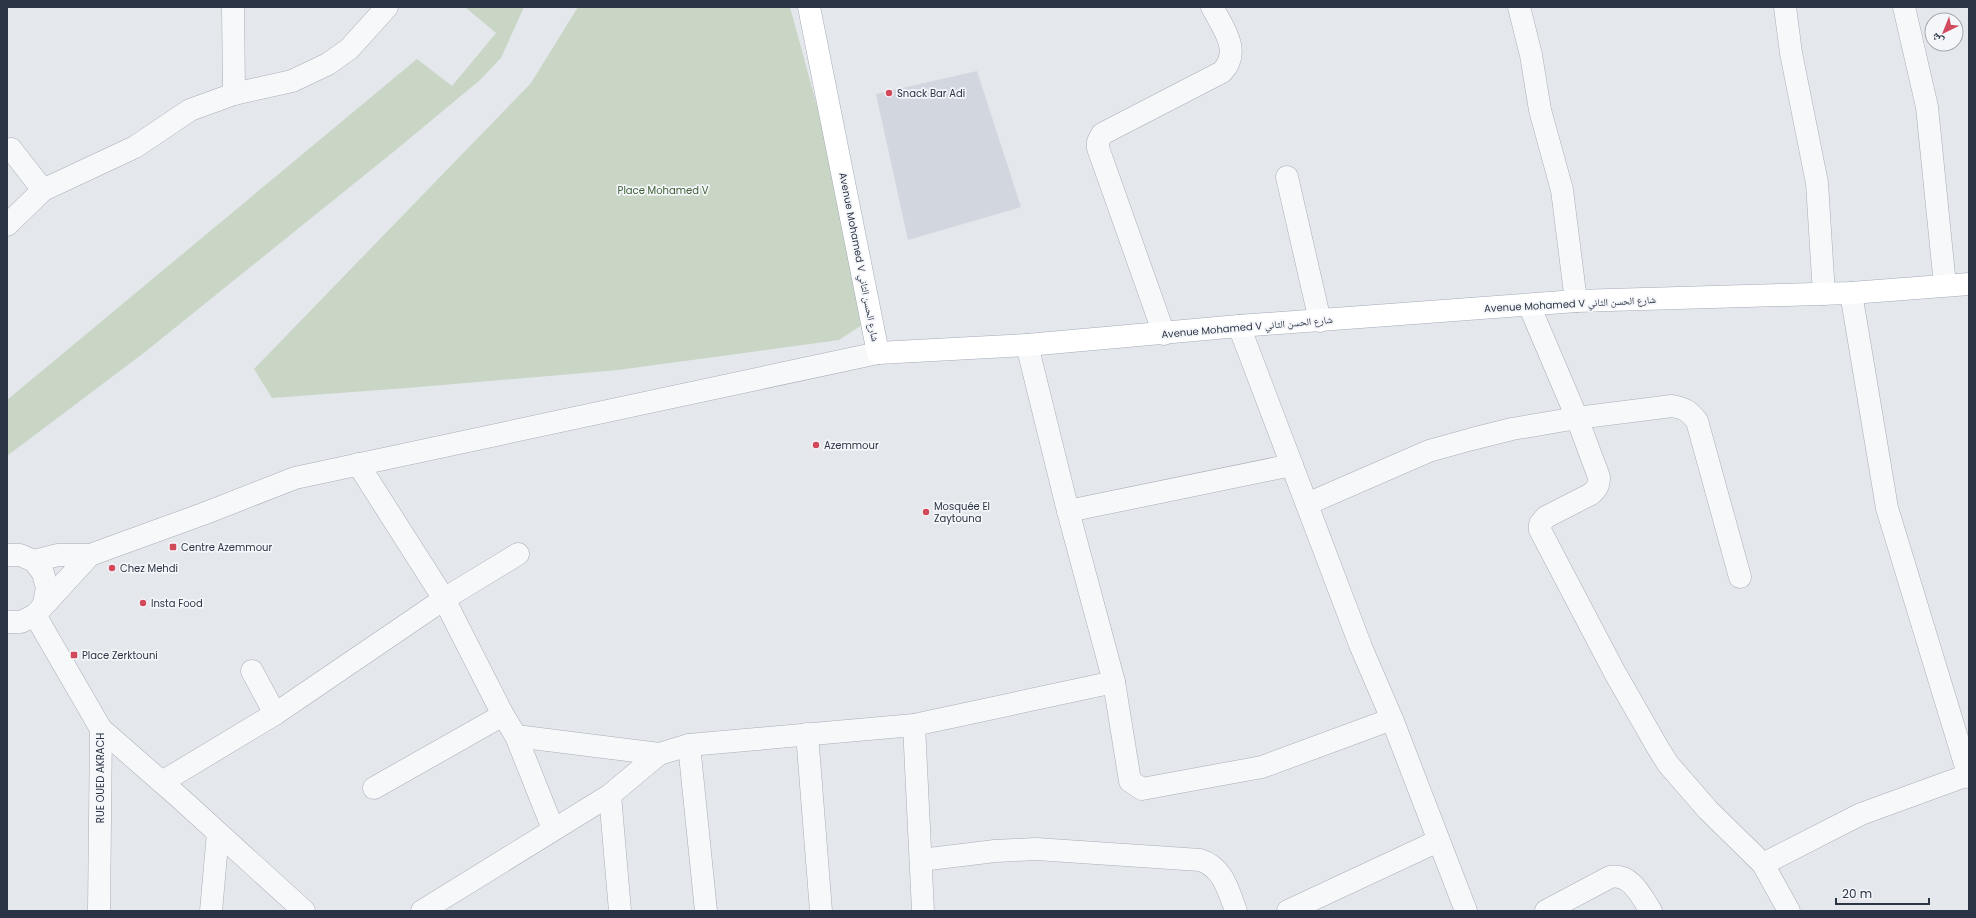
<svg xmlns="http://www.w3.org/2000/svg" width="1976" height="918" viewBox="0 0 1976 918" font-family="Poppins,'Noto Naskh Arabic',sans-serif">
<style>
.built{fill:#d2d6de}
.green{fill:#c9d6c5}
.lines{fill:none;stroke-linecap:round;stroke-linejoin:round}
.minor-casing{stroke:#a9aeb7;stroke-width:23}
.major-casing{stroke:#a3abb8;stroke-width:23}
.minor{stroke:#f7f8fa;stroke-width:22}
.major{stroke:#fff;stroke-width:22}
.poi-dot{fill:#d1495b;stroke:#f4f6f9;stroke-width:1.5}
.labels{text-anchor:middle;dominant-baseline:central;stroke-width:3.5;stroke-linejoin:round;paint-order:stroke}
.poi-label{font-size:10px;fill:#2b3445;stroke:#f4f6f9;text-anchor:start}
.park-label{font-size:10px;fill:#3f6138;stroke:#f4f6f9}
.street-label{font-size:10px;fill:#2b3445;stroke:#f4f6f9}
</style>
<rect width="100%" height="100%" fill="#e4e7ec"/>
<path class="built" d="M977,71L1021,207L908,240L876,94Z"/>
<g class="green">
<path d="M465,7H524L501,58L480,80L397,149L145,352L7,456V400L417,59L452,86L496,33Z"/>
<path d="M578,7H790L867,290L865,323L839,340L618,370L407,388L272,398L254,369L531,83Z"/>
</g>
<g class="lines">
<g class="minor-casing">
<g id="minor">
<path d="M233,7L234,94"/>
<path d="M1519,7L1531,55L1540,110L1562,190L1576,301"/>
<path d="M1785,7L1791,53L1817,183L1824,294"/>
<path d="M1904,7L1927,107L1945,285"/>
<path d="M1287,177L1320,321"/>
<path d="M43,190L135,147L190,110L234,94L292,81L328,64L349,49L387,7"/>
<path d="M7,225L43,190L11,149"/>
<path d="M1851,293L1887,508L1969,777"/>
<path d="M1529,305L1577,418L1599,477C1599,485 1597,489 1591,494L1546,517L1540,524V530L1615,673L1658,748L1668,764L1708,810L1763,864L1789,911"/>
<path d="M1239,326L1361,647L1392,719L1466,911"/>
<path d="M1164,334L1098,148V142L1102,134L1222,72C1242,51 1223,28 1212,7"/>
<path d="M1027,345L1068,511L1114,682L1130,781L1142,789L1262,767L1392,719"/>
<path d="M358,464L444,599L503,715L516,736L659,754L689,745L914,725L923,911"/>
<path d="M1307,504L1429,451L1472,439L1512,429L1577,418L1672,406C1684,408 1689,411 1697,421L1740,577"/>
<path d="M1068,511L1292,465"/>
<path d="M7,555H20L34,561L43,573L47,588L44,603"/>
<path d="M34,561L58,555H90L203,514L295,478L878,353"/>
<path d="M35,615L101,729L99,911"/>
<path d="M7,622H21L35,615L90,555"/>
<path d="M252,671L275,714"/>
<path d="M914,725L1114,682"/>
<path d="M101,729L180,798L304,911"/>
<path d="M807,734L821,911"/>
<path d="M516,736L553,829"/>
<path d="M689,745L706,911"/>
<path d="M162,782L275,714L444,599L518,554"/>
<path d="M374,788L503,715"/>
<path d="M921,860L995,851L1036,849L1200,860C1223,867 1228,890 1236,911"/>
<path d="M1763,864L1861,814L1968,775"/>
<path d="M211,911L218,833"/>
<path d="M422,911L610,795"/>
<path d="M620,911L610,795L659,754"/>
<path d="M1288,911L1438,841"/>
<path d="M1546,911L1610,877C1631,873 1641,896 1651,911"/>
</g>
</g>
<g class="major-casing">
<path id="major" d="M809,7L878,353L1027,345L1239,326L1576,301L1851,293L1969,284"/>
</g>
<use href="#minor" class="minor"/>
<use href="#major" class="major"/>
</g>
<g class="poi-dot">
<circle cx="889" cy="93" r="4"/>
<circle cx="816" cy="445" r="4"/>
<circle cx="926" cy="512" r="4"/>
<rect x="169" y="543" width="8" height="8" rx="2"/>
<circle cx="112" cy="568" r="4"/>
<circle cx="143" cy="603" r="4"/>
<rect x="70" y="651" width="8" height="8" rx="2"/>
</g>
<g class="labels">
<g class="poi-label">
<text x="897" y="93">Snack Bar Adi</text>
<text x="824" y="445">Azemmour</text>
<text x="934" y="506">Mosquée El<tspan x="934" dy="12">Zaytouna</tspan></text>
<text x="181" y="547">Centre Azemmour</text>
<text x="120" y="568">Chez Mehdi</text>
<text x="151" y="603">Insta Food</text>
<text x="82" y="655">Place Zerktouni</text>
</g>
<g class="park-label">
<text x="663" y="190">Place Mohamed V</text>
</g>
<g class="street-label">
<text transform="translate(859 257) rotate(79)">Avenue Mohamed V شارع الحسن الثاني</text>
<text transform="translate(1570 304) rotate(-3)">Avenue Mohamed V شارع الحسن الثاني</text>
<text transform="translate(1247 327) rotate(-5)">Avenue Mohamed V شارع الحسن الثاني</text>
<text transform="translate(100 778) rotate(-90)">RUE OUED AKRACH</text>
</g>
</g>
<rect width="1976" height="918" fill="none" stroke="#2b3445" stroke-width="16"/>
<g transform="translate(1944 32) rotate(223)"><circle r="19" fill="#f4f6f9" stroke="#a4a8b1"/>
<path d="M0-3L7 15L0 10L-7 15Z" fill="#d1495b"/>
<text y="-6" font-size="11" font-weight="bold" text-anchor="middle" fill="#2b3445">ش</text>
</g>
<path d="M1836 898v6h93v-6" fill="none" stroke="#2b3445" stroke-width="2"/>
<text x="1842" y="898" font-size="12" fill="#2b3445" stroke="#f4f6f9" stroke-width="3" paint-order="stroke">20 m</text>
</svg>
